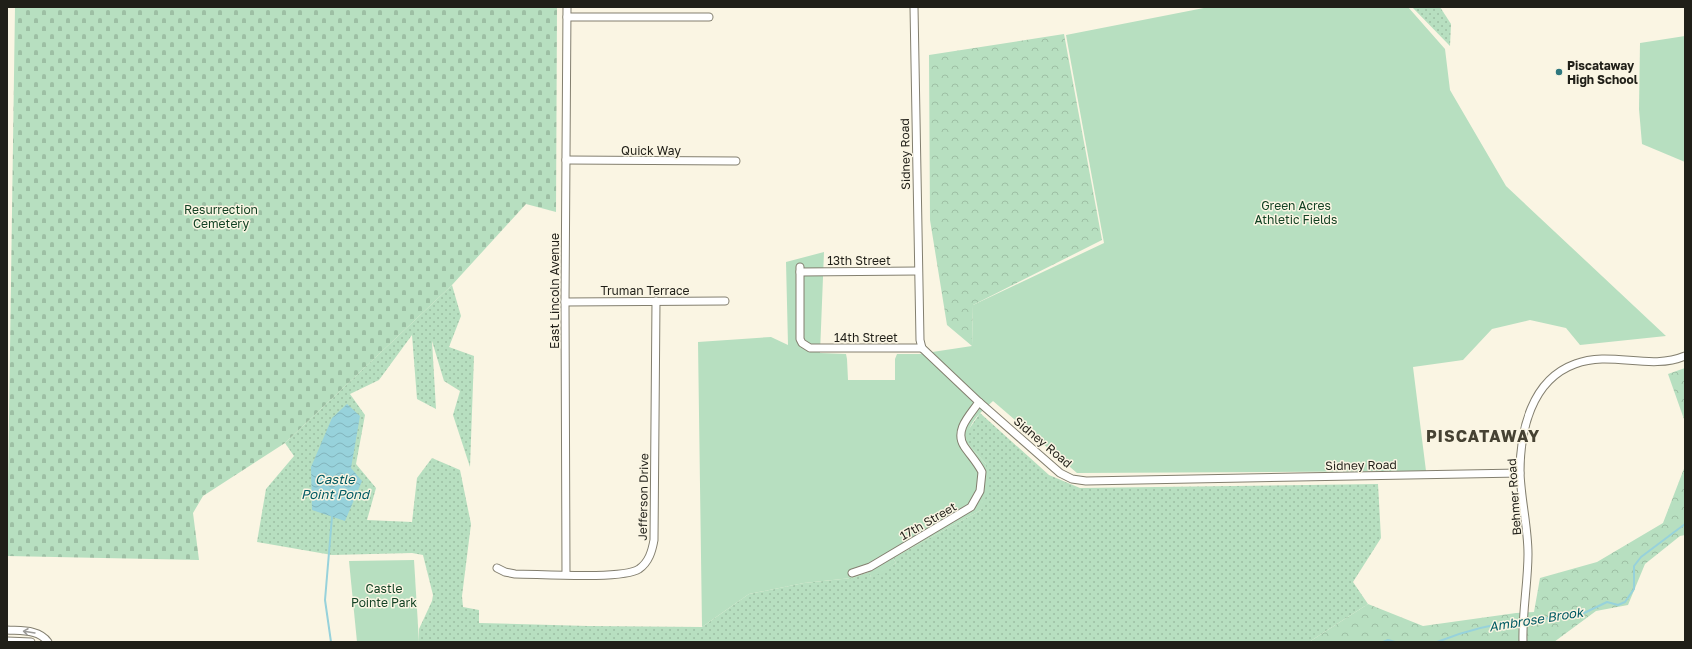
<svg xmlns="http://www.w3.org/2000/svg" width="1692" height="649" viewBox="0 0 1692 649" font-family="'Golos Text',sans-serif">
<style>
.grass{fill:url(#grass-dots)}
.forest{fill:url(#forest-crowns)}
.cemetery{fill:url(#cemetery-stones)}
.park{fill:#b7dfc0}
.water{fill:url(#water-waves)}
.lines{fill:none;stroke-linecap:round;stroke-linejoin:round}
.stream{stroke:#97d2db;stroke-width:2}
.minor-casing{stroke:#837f6f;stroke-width:9}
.minor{stroke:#fff;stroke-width:7}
.oneway{stroke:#9b9a97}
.poi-dot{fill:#2e777e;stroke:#faf5e3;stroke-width:1.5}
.labels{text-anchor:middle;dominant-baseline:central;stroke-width:3;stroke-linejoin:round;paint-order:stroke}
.poi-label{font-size:12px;font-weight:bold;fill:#201f18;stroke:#faf5e3;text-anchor:start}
.street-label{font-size:12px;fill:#201f18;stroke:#faf5e3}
.park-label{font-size:12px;fill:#124123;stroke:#faf5e3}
.water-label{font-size:13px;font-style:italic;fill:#005a63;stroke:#faf5e3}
.district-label{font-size:16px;font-weight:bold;letter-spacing:1px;fill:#464233;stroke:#faf5e3}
</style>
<defs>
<pattern id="grass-dots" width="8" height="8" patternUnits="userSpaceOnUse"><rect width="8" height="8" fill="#b7dfc0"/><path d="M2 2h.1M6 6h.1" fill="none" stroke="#9dbfa4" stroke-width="1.8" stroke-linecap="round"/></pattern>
<pattern id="forest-crowns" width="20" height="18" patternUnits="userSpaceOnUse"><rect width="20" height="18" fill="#b7dfc0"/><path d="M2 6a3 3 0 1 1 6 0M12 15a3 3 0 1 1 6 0" fill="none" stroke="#9dbfa4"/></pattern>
<pattern id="cemetery-stones" width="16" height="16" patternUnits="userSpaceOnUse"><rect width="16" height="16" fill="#b7dfc0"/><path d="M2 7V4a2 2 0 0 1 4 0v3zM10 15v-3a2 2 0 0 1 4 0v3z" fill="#9dbfa4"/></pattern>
<pattern id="water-waves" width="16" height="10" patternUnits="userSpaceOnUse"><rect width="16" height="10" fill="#97d2db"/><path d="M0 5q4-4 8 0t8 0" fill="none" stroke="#82b4bb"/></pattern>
</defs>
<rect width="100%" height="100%" fill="#faf5e3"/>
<g class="grass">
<path d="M1412,7H1440L1451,24L1450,46Z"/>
<path d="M452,285L461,316L449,347L474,356L470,467L453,415L460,391L444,381L432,341L436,409L417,399L412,335L379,380L350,394L365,415L356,464L376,488L367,520L412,522L417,478L432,458L460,470L471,524L462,596L463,607L479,610V623L588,626L702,627L749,594L804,583L852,578L869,572L871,577L896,563L893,558L981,510L986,464L967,443V432L980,413L1049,475L1080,488L1378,484L1381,538L1353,582L1368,604L1309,642H419V629L432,601L433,595L423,555L412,553L332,555L257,542L266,489L294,456L285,443Z"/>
</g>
<g class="forest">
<path d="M1064,34L1102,240L973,305L972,346L947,325L930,220L929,55Z"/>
<path d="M1685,368V422L1668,374Z"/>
<path d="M1685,466V535L1680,536L1645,564L1628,605L1596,611L1554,642H1309L1368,604L1423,626L1516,613L1534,612L1540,578L1597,562L1663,523Z"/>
</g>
<path class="cemetery" d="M15,7H557L556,212L526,204L452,285L285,443L203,496L193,513L199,560L7,556Z"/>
<g class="park">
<path d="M1209,7H1408L1445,49L1450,90L1506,186L1666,336L1580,345L1566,328L1530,320L1492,329L1463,360L1413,367L1426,471L1077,473L993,401C980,413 967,423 967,443L986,464L989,487L981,510L893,558L896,563L872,578L868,572L852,578L804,583L749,594L702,627L698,342L771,337L788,345L786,262L824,252L820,353L846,354L847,359L848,380H895V359L897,354H919L972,346L973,305L1104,243L1066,35Z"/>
<path d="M1685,36V162L1642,144L1639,109L1640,43Z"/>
<path d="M414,560L419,642H357L349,561Z"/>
</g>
<path class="water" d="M347,404L360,416L351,468L362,481L345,521L312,510L311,467L332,418Z"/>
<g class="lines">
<g class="stream">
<path d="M1525,621L1582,614L1607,602L1618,605L1625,602L1634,589V566L1641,557L1685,524"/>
<path d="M331,642L325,600L332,517"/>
<path d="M1383,642L1388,640L1395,642"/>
<path d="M1437,642C1464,631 1491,624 1521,621"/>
</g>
<g class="minor-casing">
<g id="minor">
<path d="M914,7L920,340L922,348L979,402L1060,473L1072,479L1086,481L1520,473"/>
<path d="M567,17H709"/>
<path d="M566,160L736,161"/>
<path d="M800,267V339L802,343L810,348H922"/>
<path d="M800,272L918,271"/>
<path d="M565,302L725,301"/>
<path d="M497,568L505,572L515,574C539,574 622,580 639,569C649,562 652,551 654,540L656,301"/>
<path d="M852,573L870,567L971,507L980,491L982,472C977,462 970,455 964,446C954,430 970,415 979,402"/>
<path d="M566,574L565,302L567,7"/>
<path d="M7,630C21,631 39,629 48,642"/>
<path d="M7,641L31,642"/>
<path d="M1523,642C1522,613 1528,583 1528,554C1528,527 1521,500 1520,473C1520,431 1531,380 1575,364C1611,350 1649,371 1685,356"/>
</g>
</g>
<use href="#minor" class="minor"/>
</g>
<defs><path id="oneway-shaft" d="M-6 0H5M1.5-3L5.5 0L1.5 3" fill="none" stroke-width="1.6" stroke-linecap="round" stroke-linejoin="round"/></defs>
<use class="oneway" href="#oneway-shaft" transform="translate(29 632) rotate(-171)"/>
<circle class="poi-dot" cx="1559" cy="72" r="4"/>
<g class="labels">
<g class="poi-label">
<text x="1567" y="65">Piscataway<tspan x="1567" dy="14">High School</tspan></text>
</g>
<g class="street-label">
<text x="651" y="150">Quick Way</text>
<text transform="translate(905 154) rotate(-91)">Sidney Road</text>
<text x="859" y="260">13th Street</text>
<text x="645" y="290">Truman Terrace</text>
<text transform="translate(554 291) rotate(-90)">East Lincoln Avenue</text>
<text x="866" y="337">14th Street</text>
<text transform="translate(1043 442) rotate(40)">Sidney Road</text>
<text transform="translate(1361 465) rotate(-1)">Sidney Road</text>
<text transform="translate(643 497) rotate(-89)">Jefferson Drive</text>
<text transform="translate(1514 497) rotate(-94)">Behmer Road</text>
<text transform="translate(928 521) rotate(-30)">17th Street</text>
</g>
<g class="park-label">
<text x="1296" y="205">Green Acres<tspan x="1296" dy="14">Athletic Fields</tspan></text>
<text x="221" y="209">Resurrection<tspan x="221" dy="14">Cemetery</tspan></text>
<text x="384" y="588">Castle<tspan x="384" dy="14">Pointe Park</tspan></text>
</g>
<g class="water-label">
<text x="335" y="479">Castle<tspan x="335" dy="15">Point Pond</tspan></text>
<text transform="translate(1536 619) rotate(-9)">Ambrose Brook</text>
</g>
<g class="district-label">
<text x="1483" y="436">PISCATAWAY</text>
</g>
</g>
<rect width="1692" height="649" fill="none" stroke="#201f18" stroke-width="16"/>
</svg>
